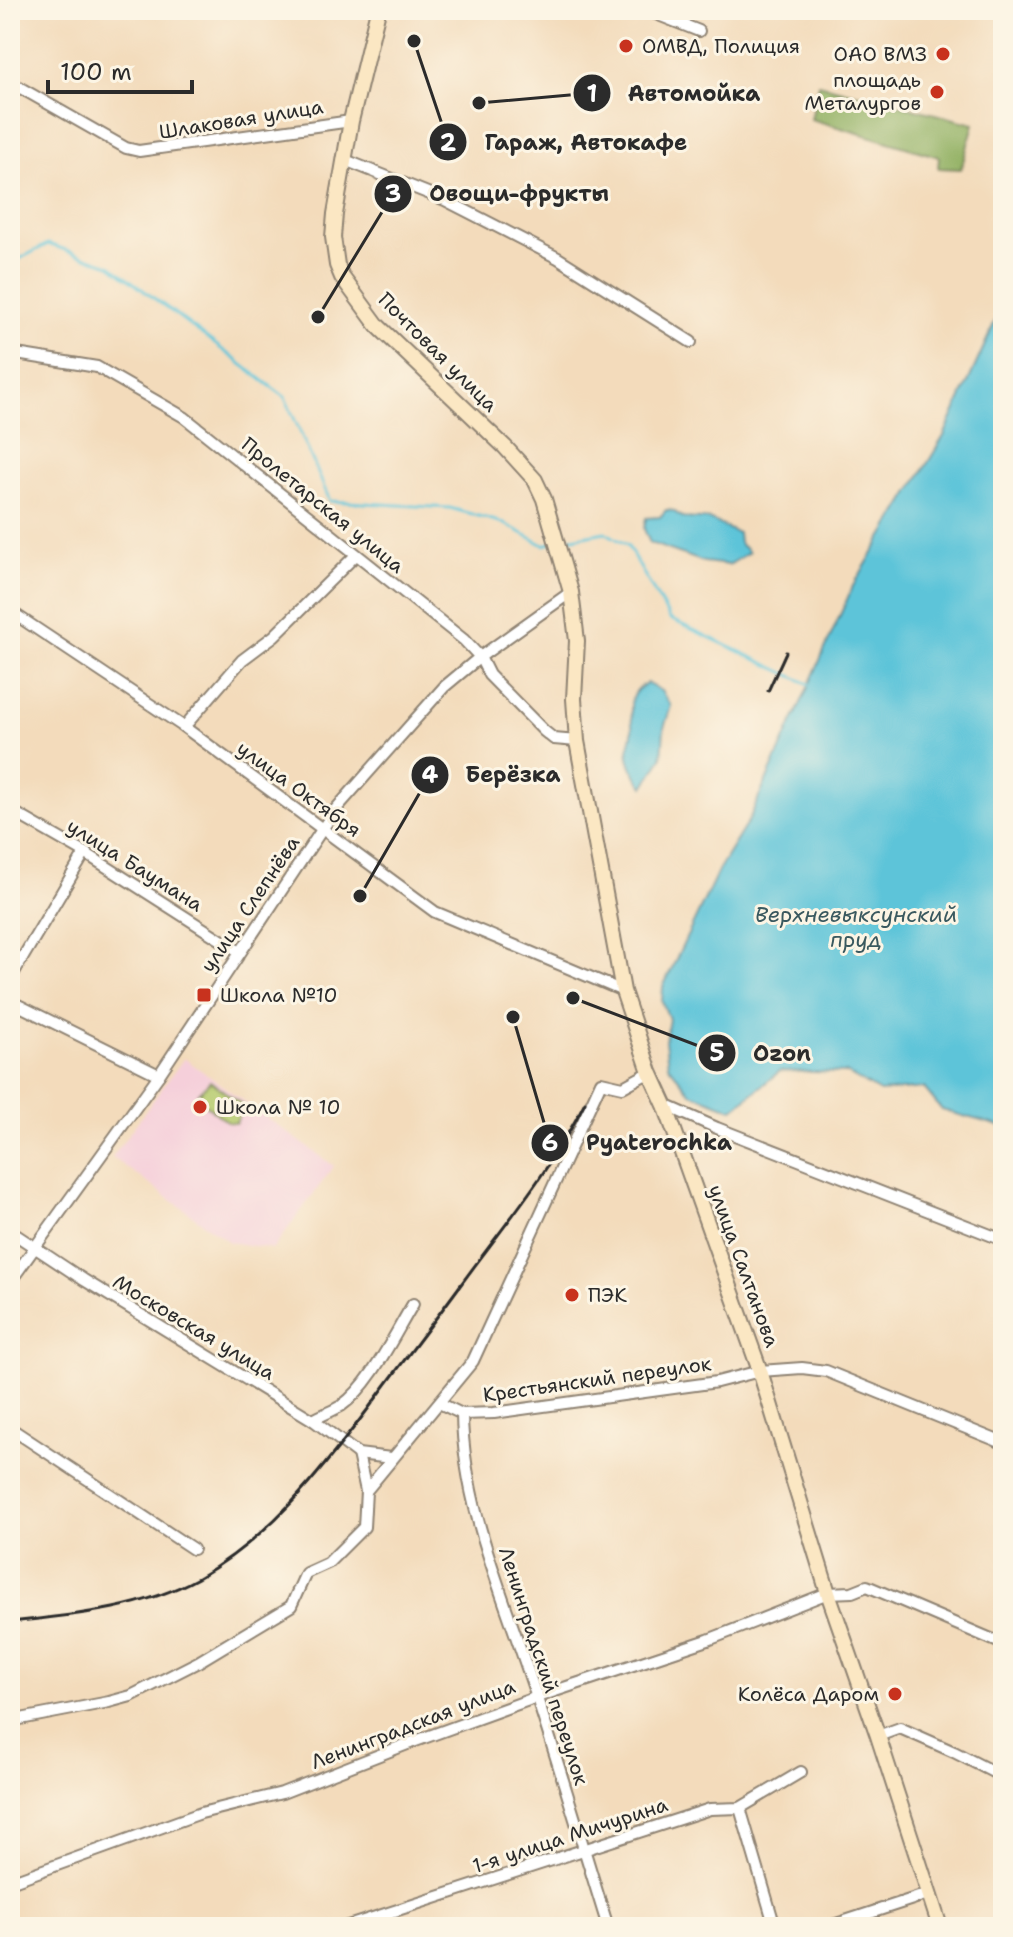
<svg xmlns="http://www.w3.org/2000/svg" width="1013" height="1937" viewBox="0 0 1013 1937" font-family="'Shantell Sans',sans-serif">
<style>
.built{fill:#f5cfda}
.green{fill:#b7cc70;stroke:#717c4e;stroke-width:2}
.forest{fill:#91b062;stroke:#5e6e46;stroke-width:2}
.water{fill:#5dc4d9;stroke:#447882;stroke-width:2}
.lines{fill:none;stroke-linecap:round;stroke-linejoin:round}
.stream{stroke:#5dc4d9;stroke-width:3}
.street-casing{stroke:#8f8373;stroke-width:14}
.secondary-casing{stroke:#8f8373;stroke-width:18}
.street{stroke:#fff;stroke-width:10}
.secondary{stroke:#fbe7c3;stroke-width:14}
.rail{stroke:#2b2b2b;stroke-width:3}
.poi-dot{fill:#c8321e;stroke:#fcf5e5;stroke-width:3}
.labels{text-anchor:middle;dominant-baseline:central;stroke-width:6;stroke-linejoin:round;paint-order:stroke}
.poi-label{font-size:20px;fill:#2b2b2b;stroke:#fcf5e5;text-anchor:start}
.street-label{font-size:20px;fill:#2b2b2b;stroke:#fcf5e5}
.water-label{font-size:22px;font-style:italic;fill:#3a595f;stroke:#fcf5e5}
.leader{fill:none;stroke:#2b2b2b;stroke-width:3}
.callout-dot{fill:#2b2b2b;stroke:#fcf5e5;stroke-width:3}
.mark-label{font-size:24px;text-anchor:middle;font-weight:bold;fill:#fff}
.callout-label{font-size:22px;text-anchor:middle;font-weight:bold;fill:#2b2b2b;stroke:#fcf5e5;stroke-width:6;stroke-linejoin:round;paint-order:stroke}
</style>
<rect width="100%" height="100%" fill="#fcf5e5"/>
<filter id="ink" filterUnits="userSpaceOnUse"><feTurbulence type="fractalNoise" baseFrequency=".0125" numOctaves="2"/><feDisplacementMap in="SourceGraphic" scale="16" xChannelSelector="R" yChannelSelector="G"/><feConvolveMatrix kernelMatrix="1 2 1 2 8 2 1 2 1" color-interpolation-filters="sRGB"/></filter>
<filter id="wash" filterUnits="userSpaceOnUse"><feTurbulence type="fractalNoise" baseFrequency=".006" numOctaves="4" result="noise"/><feDisplacementMap in="SourceGraphic" scale="32" xChannelSelector="R" yChannelSelector="G"/><feGaussianBlur stdDeviation="1.8" result="paint"/><feColorMatrix in="noise" values="0 0 0 0 0 0 0 0 0 0 0 0 0 0 0 0 0 1.4 0 .05"/><feComposite in="paint" operator="in"/></filter>
<g filter="url(#wash)">
<rect width="100%" height="100%" fill="#f3dbbb"/>
<path class="built" d="M184,1058L334,1166L273,1249L229,1242L112,1157Z"/>
<path class="green" d="M210,1081L243,1105L244,1110L235,1123L228,1122L198,1099V1094Z"/>
<path class="forest" d="M819,84L974,124L961,169L938,168L939,157L811,119Z"/>
<g class="water">
<path d="M1003,304V1127L942,1110L924,1088L880,1092L846,1073L780,1071L733,1109L691,1093L668,1065L665,1041L669,1019L662,1001L663,987L719,869L749,820L853,586L944,436Z"/>
<path d="M666,510L674,511C686,524 698,515 713,521C722,525 728,530 738,533L739,543L749,552L729,565L704,562L650,543L644,529L646,518L660,517Z"/>
<path d="M647,683L661,691L671,706L664,728L662,758L644,787C636,777 630,764 628,752C628,746 632,739 632,733C634,713 622,696 647,683Z"/>
</g>
<g class="lines">
<g class="stream">
<path d="M10,264L48,244L110,265L285,397L330,501L450,508L503,523L544,545L551,543"/>
<path d="M562,540L605,532L627,545L670,619L809,684"/>
</g>
</g>
</g>
<g filter="url(#ink)">
<g class="lines">
<g class="street-casing">
<g id="street">
<path d="M646,10L699,31"/>
<path d="M10,82L126,148L139,151L351,121"/>
<path d="M345,160L445,200L558,258L691,342"/>
<path d="M10,353L97,367L184,417L464,640L480,657L489,675L544,731L554,739L577,741"/>
<path d="M10,611L184,727L435,912L623,991"/>
<path d="M184,727L242,660L274,636L356,555"/>
<path d="M10,810L85,853L240,952"/>
<path d="M10,979L85,853"/>
<path d="M10,1001L159,1075"/>
<path d="M665,1105L717,1128L1003,1240"/>
<path d="M10,1231L84,1280L313,1420L358,1454L391,1458"/>
<path d="M10,1282L159,1075L335,810L444,687L480,657L571,592"/>
<path d="M439,1403L462,1414L494,1413L717,1382L760,1371L802,1368L826,1371L1003,1443"/>
<path d="M462,1414C463,1504 502,1592 530,1677C558,1760 582,1844 608,1927"/>
<path d="M313,1420C322,1415 332,1411 341,1406C371,1385 394,1335 413,1304"/>
<path d="M10,1428L193,1549"/>
<path d="M358,1454L366,1491"/>
<path d="M10,1721L109,1702L131,1696L198,1662L291,1606L306,1573L328,1563L364,1527L366,1491L473,1361L601,1082L623,1087L650,1072"/>
<path d="M878,1736L900,1728L954,1752L1003,1777"/>
<path d="M740,1808L775,1927"/>
<path d="M10,1882L201,1813L282,1793L410,1743L537,1697L708,1640L828,1593L852,1592L867,1586L1003,1644"/>
<path d="M345,1927L710,1809L740,1808L801,1772"/>
<path d="M827,1927L928,1894"/>
</g>
</g>
<g class="secondary-casing">
<path id="secondary" d="M378,10L351,121L335,214L333,237L337,265L342,277L378,326L505,447L535,480L544,499L571,592L577,641L574,699L577,741L623,991L650,1072L665,1105L760,1371L828,1593L878,1736L940,1927"/>
</g>
<use href="#street" class="street"/>
<use href="#secondary" class="secondary"/>
<g class="rail">
<path d="M768,691L786,652"/>
<path d="M10,1622C74,1615 140,1610 198,1578C270,1537 319,1474 368,1409C398,1368 429,1328 459,1287C503,1227 552,1169 585,1102"/>
</g>
</g>
</g>
<g class="poi-dot">
<circle cx="626" cy="46" r="8"/>
<circle cx="943" cy="54" r="8"/>
<circle cx="937" cy="92" r="8"/>
<rect x="196" y="987" width="16" height="16" rx="4"/>
<circle cx="200" cy="1107" r="8"/>
<circle cx="572" cy="1295" r="8"/>
<circle cx="895" cy="1694" r="8"/>
</g>
<g class="labels">
<g class="poi-label">
<text x="642" y="46">ОМВД, Полиция</text>
<text x="927" y="54" text-anchor="end">ОАО ВМЗ</text>
<text x="921" y="80" text-anchor="end">площадь<tspan x="921" dy="23">Металургов</tspan></text>
<text x="220" y="995">Школа №10</text>
<text x="216" y="1107">Школа № 10</text>
<text x="588" y="1295">ПЭК</text>
<text x="879" y="1694" text-anchor="end">Колёса Даром</text>
</g>
<g class="street-label">
<text transform="translate(241 119) rotate(-9)">Шлаковая улица</text>
<text transform="translate(438 352) rotate(45)">Почтовая улица</text>
<text transform="translate(323 505) rotate(39)">Пролетарская улица</text>
<text transform="translate(299 789) rotate(36)">улица Октября</text>
<text transform="translate(135 865) rotate(32)">улица Баумана</text>
<text transform="translate(250 904) rotate(-56)">улица Слепнёва</text>
<text transform="translate(744 1266) rotate(70)">улица Салтанова</text>
<text transform="translate(194 1327) rotate(31)">Московская улица</text>
<text transform="translate(597 1379) rotate(-8)">Крестьянский переулок</text>
<text transform="translate(544 1666) rotate(72)">Ленинградский переулок</text>
<text transform="translate(413 1724) rotate(-21)">Ленинградская улица</text>
<text transform="translate(570 1835) rotate(-18)">1-я улица Мичурина</text>
</g>
<g class="water-label">
<text x="856" y="914">Верхневыксунский<tspan x="856" dy="25">пруд</tspan></text>
</g>
</g>
<path class="leader" d="M479 103L592 93M414 41L448 142M318 317L393 194M360 896L430 775M573 998L717 1053M513 1017L550 1143"/>
<g class="callout-dot">
<circle cx="479" cy="103" r="8"/>
<circle cx="414" cy="41" r="8"/>
<circle cx="318" cy="317" r="8"/>
<circle cx="360" cy="896" r="8"/>
<circle cx="573" cy="998" r="8"/>
<circle cx="513" cy="1017" r="8"/>
<circle cx="592" cy="93" r="20"/>
<circle cx="448" cy="142" r="20"/>
<circle cx="393" cy="194" r="20"/>
<circle cx="430" cy="775" r="20"/>
<circle cx="717" cy="1053" r="20"/>
<circle cx="550" cy="1143" r="20"/>
</g>
<g class="mark-label">
<text x="592" y="102">1</text>
<text x="448" y="151">2</text>
<text x="393" y="202">3</text>
<text x="430" y="783">4</text>
<text x="717" y="1061">5</text>
<text x="550" y="1151">6</text>
</g>
<g class="callout-label">
<text x="694" y="101">Автомойка</text>
<text x="586" y="150">Гараж, Автокафе</text>
<text x="519" y="201">Овощи-фрукты</text>
<text x="513" y="782">Берёзка</text>
<text x="782" y="1061">Ozon</text>
<text x="659" y="1150">Pyaterochka</text>
</g>
<rect width="1013" height="1937" fill="none" stroke="#fcf5e5" stroke-width="40"/>
<path d="M48 80v12h144v-12" fill="none" stroke="#2b2b2b" stroke-width="4"/>
<text x="60" y="80" font-size="24" fill="#2b2b2b" stroke="#fcf5e5" stroke-width="6" paint-order="stroke">100 m</text>
</svg>
